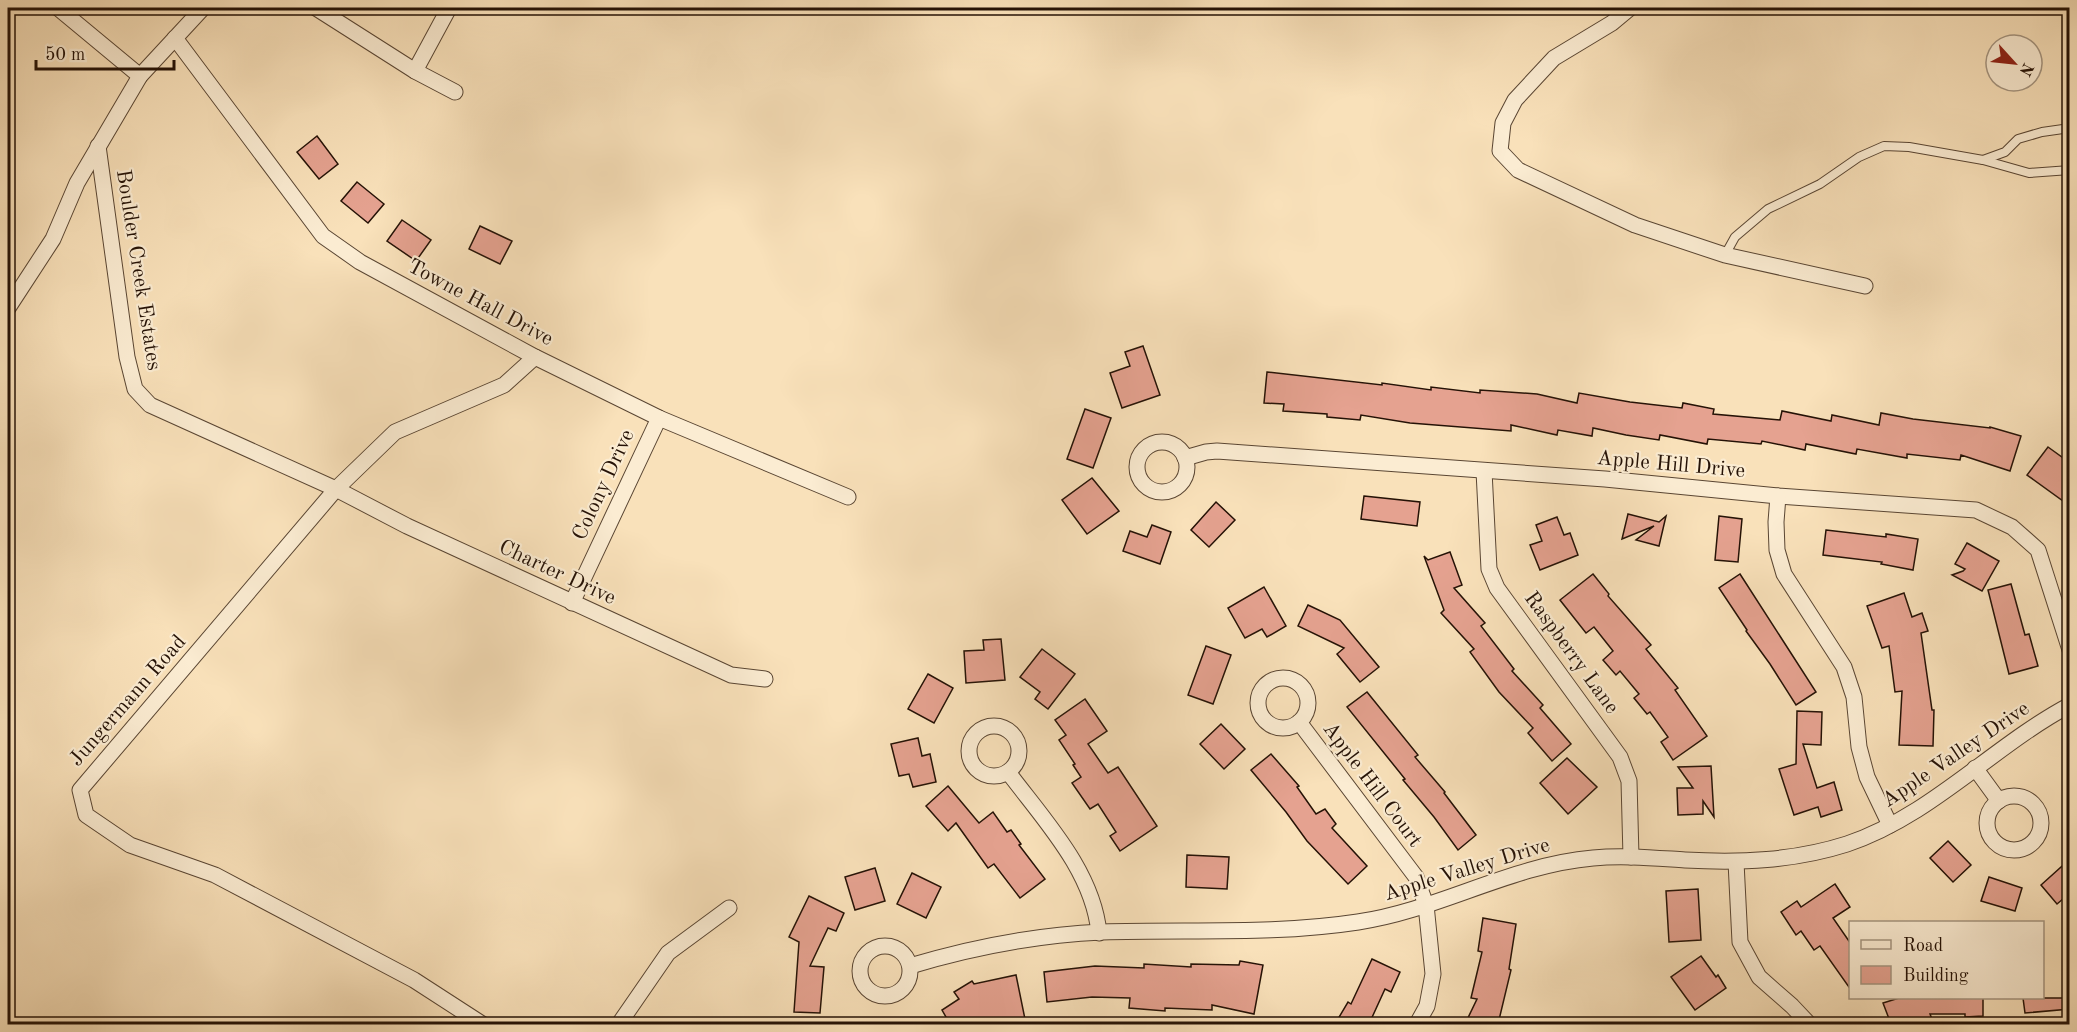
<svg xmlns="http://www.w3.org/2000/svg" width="2077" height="1032" viewBox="0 0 2077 1032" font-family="'Old Standard TT',serif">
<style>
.building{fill:#e5a290;stroke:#251206;stroke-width:1.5}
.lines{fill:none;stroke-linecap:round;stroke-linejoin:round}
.lane-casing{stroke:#5a4633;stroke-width:10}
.street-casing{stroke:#5a4633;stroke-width:17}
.lane{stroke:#fbecd2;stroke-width:8}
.street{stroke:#fbecd2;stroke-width:15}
.labels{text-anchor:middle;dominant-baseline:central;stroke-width:4.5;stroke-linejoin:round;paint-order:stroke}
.street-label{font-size:21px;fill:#251206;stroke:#fbecd2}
</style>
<rect width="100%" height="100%" fill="#f9e1ba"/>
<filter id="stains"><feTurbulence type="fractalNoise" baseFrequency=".00333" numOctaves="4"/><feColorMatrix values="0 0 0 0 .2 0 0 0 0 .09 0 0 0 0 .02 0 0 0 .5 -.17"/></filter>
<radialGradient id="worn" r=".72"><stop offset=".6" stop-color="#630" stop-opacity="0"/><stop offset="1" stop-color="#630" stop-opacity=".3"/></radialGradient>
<g class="building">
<path d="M317,136L338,164L319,179L297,152Z"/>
<path d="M357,182L384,204L368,223L341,201Z"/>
<path d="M402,220L431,240L416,261L387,241Z"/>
<path d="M480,226L512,241L500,264L469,249Z"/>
<path d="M1143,346L1160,395L1122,408L1110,373L1130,366L1125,352Z"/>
<path d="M1267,372L1382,385V383L1431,390V387L1480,393V390L1537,394L1577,403L1579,393L1630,402L1682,408L1683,403L1714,409L1713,414L1780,420L1782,411L1831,421L1832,415L1879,425L1881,413L1913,419L1990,428V427L2021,436L2010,471L1961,455L1960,460L1907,454V458L1857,449L1856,454L1806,444L1805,450L1762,441L1761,444L1708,439L1707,444L1660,435L1659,440L1626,435L1593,428L1592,436L1558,430L1557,435L1511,425V431L1410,423L1361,415L1360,420L1327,417V414L1283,411L1284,404L1264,403Z"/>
<path d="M1085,409L1111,418L1093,468L1067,459Z"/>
<path d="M2048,447L2070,463V506L2027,475Z"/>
<path d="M1092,478L1119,511L1087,534L1062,500Z"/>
<path d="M1364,496L1420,502L1417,526L1361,519Z"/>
<path d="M1216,502L1235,520L1209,547L1191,530Z"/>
<path d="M1628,514L1659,522L1666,516L1659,546L1636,540L1654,526L1622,539Z"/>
<path d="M1719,516L1742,519L1738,562L1715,560Z"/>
<path d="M1557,517L1564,535L1570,533L1578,555L1540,570L1530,545L1542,541L1536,525Z"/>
<path d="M1152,525L1171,532L1160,564L1123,551L1130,531L1147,537Z"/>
<path d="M1826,530L1886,537V534L1918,539L1913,570L1881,564L1882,562L1823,555Z"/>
<path d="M1967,543L1999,561L1982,591L1952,575L1963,571L1965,569L1955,564Z"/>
<path d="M1450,552L1462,585L1454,588L1485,623L1481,626L1514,669L1512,671L1543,705L1540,708L1571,744L1552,761L1528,733L1533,728L1499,692L1470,652L1474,649L1441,613L1444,610L1424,556L1428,560Z"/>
<path d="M1593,574L1609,594L1608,596L1651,645L1646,649L1678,688L1675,690L1707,736L1673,760L1661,742L1668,737L1650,712L1647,714L1634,698L1639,694L1620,671L1616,675L1603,660L1613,651L1594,627L1586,633L1560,600Z"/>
<path d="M1740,574L1816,692L1796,705L1770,664L1746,631L1747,630L1719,588Z"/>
<path d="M2011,584L2025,635L2029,634L2038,666L2009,674L1988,590Z"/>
<path d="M1264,587L1286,626L1267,637L1262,629L1245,638L1228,608Z"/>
<path d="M1904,593L1912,617L1922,613L1928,631L1921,633L1932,710H1934L1933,746L1899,745L1902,691L1895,692L1889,646L1882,648L1867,606Z"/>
<path d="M1308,605L1340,620L1379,667L1360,682L1337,654L1344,648L1298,626Z"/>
<path d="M1001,639L1005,680L966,683L964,651L984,650L983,640Z"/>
<path d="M1206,646L1231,655L1213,704L1188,695Z"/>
<path d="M1042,649L1075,674L1048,709L1035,699L1040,692L1020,677Z"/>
<path d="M928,674L953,688L934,723L908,709Z"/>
<path d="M1367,692L1418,755L1415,757L1445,792L1444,793L1476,835L1458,850L1434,817L1403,780L1405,779L1347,707Z"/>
<path d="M1085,699L1107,731L1088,744L1108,773L1118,767L1157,826L1120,851L1110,836L1116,832L1098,804L1090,809L1072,783L1081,777L1073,765L1075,764L1059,740L1066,735L1055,720Z"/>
<path d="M1797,711L1822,712L1821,745L1803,744L1817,788L1834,782L1842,810L1821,817L1818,807L1794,815L1779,769L1796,764Z"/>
<path d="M1221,724L1245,749L1224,769L1200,744Z"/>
<path d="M918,738L922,756L930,754L936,782L913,787L909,774L899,776L891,744Z"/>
<path d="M1271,754L1299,786L1297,787L1316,814L1325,809L1336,824L1332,828L1367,866L1348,884L1307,841L1286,812L1251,770Z"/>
<path d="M1567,758L1597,787L1568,814L1540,783Z"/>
<path d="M1711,766L1714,817L1703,801V814L1678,815L1677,788H1693L1678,767Z"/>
<path d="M948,786L979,823L993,812L1007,832L1011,830L1021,844L1019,845L1045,879L1020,898L994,864L988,868L956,823L948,831L926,806Z"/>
<path d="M1948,841L1971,865L1953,882L1930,858Z"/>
<path d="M1187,855L1229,857L1227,889L1186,887Z"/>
<path d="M2070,859V893L2057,904L2041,885Z"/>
<path d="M875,868L885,901L855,910L845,877Z"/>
<path d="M912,873L941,887L926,918L897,904Z"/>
<path d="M1989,877L2022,888L2015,911L1981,901Z"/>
<path d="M1835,884L1850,907L1833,918L1851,944V990L1820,946L1814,950L1801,931L1796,935L1781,912L1797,901L1801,907Z"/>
<path d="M1698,889L1701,940L1669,942L1666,891Z"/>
<path d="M809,896L844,913L836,931L828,928L810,966L824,967L820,1013L794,1012L799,942L789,937Z"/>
<path d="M1483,918L1516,924L1509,969L1511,970L1498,1024H1465L1477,999L1471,998L1482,952L1478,951Z"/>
<path d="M1701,956L1716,977L1718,975L1726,988L1695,1010L1671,977Z"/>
<path d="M1372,959L1400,972L1391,992L1385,989L1369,1024H1335L1348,1002L1351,1004Z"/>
<path d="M1240,961L1263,965L1254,1014L1212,1005V1010L1165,1008V1011L1129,1008L1130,998L1092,997L1047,1002L1044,972L1095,966L1144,968V964L1191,967V964L1239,965Z"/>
<path d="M1016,975L1026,1024H950L942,1010L959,999L954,992L972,981L974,984Z"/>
<path d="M1899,998H1983V1016L1965,1017V1014H1930L1934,1024H1891L1883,1003Z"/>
<path d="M2023,998H2070V1009L2025,1013Z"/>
</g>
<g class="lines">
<g class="lane-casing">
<g id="lane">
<path d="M1983,160L2005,152L2018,139L2042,132L2070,128"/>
<path d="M1725,255L1735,237L1768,209L1820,184L1859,157L1884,146L1909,147L1983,160L2029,173L2070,170"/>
</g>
</g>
<g class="street-casing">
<g id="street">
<path d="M58,8L140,76"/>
<path d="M316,8L415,71L455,92"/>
<path d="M1630,8L1612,23L1554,58L1515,100L1503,123L1500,151L1518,170L1635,225L1725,255L1865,286"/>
<path d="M175,38L323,236L360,262L535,357L659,418L848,497"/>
<path d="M415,71L449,8"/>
<path d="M98,146L127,357L135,389L150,405L336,489L407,526L731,675L765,679"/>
<path d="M8,308L53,239L77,183L140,76L203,8"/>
<circle cx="1162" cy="467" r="25"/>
<path d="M1185,458L1206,452L1217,451L1605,479L1778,496L1976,510L2012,527L2038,550L2070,650"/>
<path d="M1484,471L1489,569L1497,588L1620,757L1629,781L1631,857"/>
<path d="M1778,496L1776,522L1777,550L1784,574L1844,667L1854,697L1859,747L1867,777L1890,825"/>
<path d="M572,603L659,418"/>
<circle cx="1283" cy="703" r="25"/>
<path d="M1299,722L1416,877L1426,905L1433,974L1427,1006L1417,1024"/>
<circle cx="994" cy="751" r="25"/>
<path d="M1975,768L1999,801"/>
<path d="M1008,772C1044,820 1093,871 1099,933"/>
<circle cx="2014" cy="823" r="27"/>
<path d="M1736,862L1740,942L1759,977L1792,1006L1809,1024"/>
<circle cx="885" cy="971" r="25"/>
<path d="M910,966C973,947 1036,935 1102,932C1187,929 1273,935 1358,922C1439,910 1511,865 1593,858C1623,855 1654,858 1685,860C1740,863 1794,861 1847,844C1931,816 1993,746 2070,705"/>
<path d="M482,1024L414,980L215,875L130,845L86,815L80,790L336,489L395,432L504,385L535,357"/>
<path d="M619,1024L668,953L729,908"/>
</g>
</g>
<use href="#lane" class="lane"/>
<use href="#street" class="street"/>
</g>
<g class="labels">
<g class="street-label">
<text transform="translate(138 270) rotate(81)">Boulder Creek Estates</text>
<text transform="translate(480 303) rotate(28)">Towne Hall Drive</text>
<text transform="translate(1671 465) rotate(5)">Apple Hill Drive</text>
<text transform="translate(604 485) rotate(-65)">Colony Drive</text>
<text transform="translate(557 573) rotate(25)">Charter Drive</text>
<text transform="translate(1571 653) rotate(54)">Raspberry Lane</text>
<text transform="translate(128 701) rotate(-49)">Jungermann Road</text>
<text transform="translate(1956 755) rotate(-34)">Apple Valley Drive</text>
<text transform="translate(1372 785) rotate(53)">Apple Hill Court</text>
<text transform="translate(1467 870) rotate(-17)">Apple Valley Drive</text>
</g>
</g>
<rect width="2077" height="1032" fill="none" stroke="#f9e1ba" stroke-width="30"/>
<rect x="9" y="9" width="2059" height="1014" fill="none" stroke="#251206" stroke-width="3"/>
<rect x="15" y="15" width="2047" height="1002" fill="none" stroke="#251206" stroke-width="1.5"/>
<rect x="1849" y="921" width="195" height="78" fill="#fbecd2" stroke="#a59580" stroke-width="1.5"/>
<rect x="1861" y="940" width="30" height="9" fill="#fbecd2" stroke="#a59580" stroke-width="1.5"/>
<text x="1903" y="951" font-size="18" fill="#251206">Road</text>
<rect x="1861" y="966" width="30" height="18" fill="#e5a290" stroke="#a59580" stroke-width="1.5"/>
<text x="1903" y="981" font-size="18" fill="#251206">Building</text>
<g transform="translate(2014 63) rotate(117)"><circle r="28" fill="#fbecd2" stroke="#a59580" stroke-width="1.5"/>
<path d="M0-4.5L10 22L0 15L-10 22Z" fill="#8f2418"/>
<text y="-9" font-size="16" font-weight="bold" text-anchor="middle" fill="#251206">N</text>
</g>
<path d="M36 60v9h138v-9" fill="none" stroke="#251206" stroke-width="3"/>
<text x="45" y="60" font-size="18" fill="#251206" stroke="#fbecd2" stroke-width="4.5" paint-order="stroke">50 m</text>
<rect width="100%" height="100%" filter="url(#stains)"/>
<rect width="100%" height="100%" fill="url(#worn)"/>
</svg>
